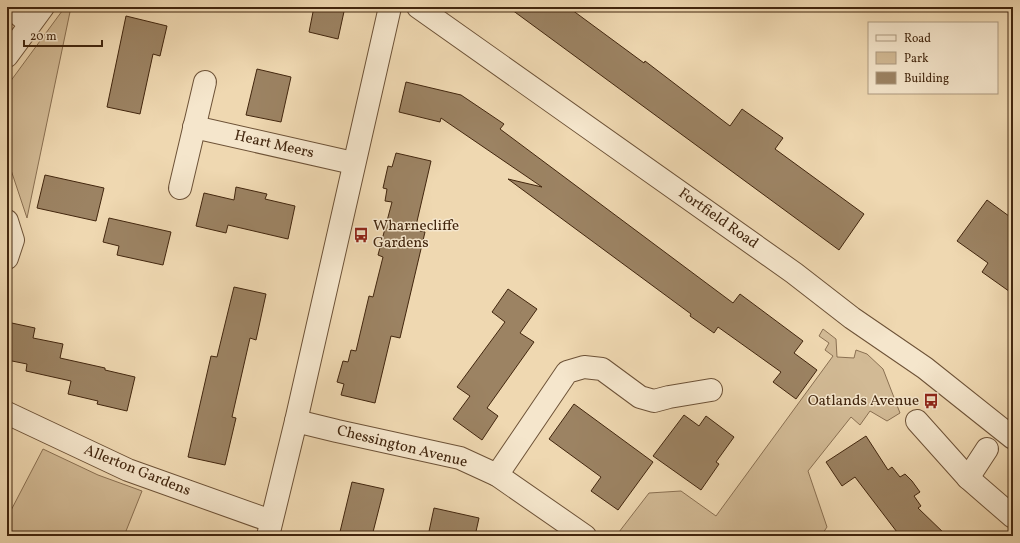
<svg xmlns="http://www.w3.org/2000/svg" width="1020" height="543" viewBox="0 0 1020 543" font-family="Vollkorn,serif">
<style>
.green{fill:#d2ba95;stroke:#8a7052}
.building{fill:#9c8363;stroke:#42260e}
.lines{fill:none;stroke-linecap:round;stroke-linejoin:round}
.minor-casing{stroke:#6d5237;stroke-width:24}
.minor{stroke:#f5e6cc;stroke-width:22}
.labels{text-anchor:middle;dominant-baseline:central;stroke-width:3;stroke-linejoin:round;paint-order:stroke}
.street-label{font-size:15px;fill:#42260e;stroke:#f5e6cc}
.poi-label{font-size:15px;fill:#42260e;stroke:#f5e6cc;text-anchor:start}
</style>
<rect width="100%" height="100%" fill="#efd8b1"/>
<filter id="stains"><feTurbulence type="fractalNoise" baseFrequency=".005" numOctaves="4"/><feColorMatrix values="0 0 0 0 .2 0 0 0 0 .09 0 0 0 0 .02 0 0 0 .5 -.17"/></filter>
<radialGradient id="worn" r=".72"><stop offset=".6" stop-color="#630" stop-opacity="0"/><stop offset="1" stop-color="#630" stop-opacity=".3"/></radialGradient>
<g class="green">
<path d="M65,7H71L27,218L7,158V86Z"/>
<path d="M823,329L836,339L837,357L854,358L856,350L867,354L883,369L900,413L887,421L870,411L860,425L851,417L808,471L827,527L821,536H625L619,532L649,493L681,491L716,516L833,356L825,350L829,343L819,336Z"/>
<path d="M43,449L98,475L142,491L124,536H7V518Z"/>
</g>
<g class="building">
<path d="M314,7H345L338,39L309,32Z"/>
<path d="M508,7H568L644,63L645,61L730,126L742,109L783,138L775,149L864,214L839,250Z"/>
<path d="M126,16L167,26L160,56L153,54L140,114L107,107Z"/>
<path d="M257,69L291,77L281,122L246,115Z"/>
<path d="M406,82L461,95L504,124L500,129L733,303L740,294L803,341L794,353L817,370L796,399L773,382L781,372L718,327L714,333L690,316L691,314L508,179L542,187L441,118L440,122L399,112Z"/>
<path d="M396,153L431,161L415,230L425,232L400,338L391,336L375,403L341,395L344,384L337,382L343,361L348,362L351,350L356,351L369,296L373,297L383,257L378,255L392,202L385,201L387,189L383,188L388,166L392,167Z"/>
<path d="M45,175L104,188L96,221L37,208Z"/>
<path d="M236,187L267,194L265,199L295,206L288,239L228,225L226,233L196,226L204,193L234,200Z"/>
<path d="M987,200L1013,219V294L982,272L988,263L957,241Z"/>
<path d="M109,218L171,232L163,265L117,255L119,246L103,242Z"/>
<path d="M234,287L266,294L256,340L250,338L232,417L236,418L225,465L188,457L211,356L217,357Z"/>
<path d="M508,289L537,309L520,333L534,342L487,408L498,416L482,440L453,419L470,396L457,387L505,322L492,312Z"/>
<path d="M7,322L35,328L33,338L63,344L60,358L105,368V370L135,377L127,411L97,404L98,401L68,394L71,381L26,371L27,364L7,360Z"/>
<path d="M574,404L653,462L618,510L591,491L601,477L549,439Z"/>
<path d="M684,415L699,426L706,416L734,437L716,462L719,464L701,490L653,456Z"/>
<path d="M866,436L888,470L892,467L900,477L905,474L912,481L920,492L914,496L921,506L918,508L947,536H900L855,477L842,486L826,462Z"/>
<path d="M352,482L384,489L372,536H339Z"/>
<path d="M434,508L479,518L475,536H428Z"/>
</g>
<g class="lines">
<g class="minor-casing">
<g id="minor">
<path d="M10,7L30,24"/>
<path d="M418,7L794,273L852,318L925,368L1013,438"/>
<path d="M7,56L43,7"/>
<path d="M194,127L353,163"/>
<path d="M180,188L205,82"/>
<path d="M7,221L13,240L7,258"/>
<path d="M7,413L128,470L271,521"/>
<path d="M296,421L337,431L460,458L497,475L585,536"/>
<path d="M917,421L968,478L1013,517"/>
<path d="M497,475L567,372L584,367L602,369L640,397L654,401L669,397L711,390"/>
<path d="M968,478L987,449"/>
<path d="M268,536L296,421L390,7"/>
</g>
</g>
<use href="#minor" class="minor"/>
</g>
<defs>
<g id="bus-bare" transform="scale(1.2)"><path d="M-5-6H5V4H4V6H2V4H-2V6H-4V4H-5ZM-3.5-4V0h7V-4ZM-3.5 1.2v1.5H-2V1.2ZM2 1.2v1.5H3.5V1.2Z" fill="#8f2418" stroke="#f5e6cc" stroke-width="2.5" paint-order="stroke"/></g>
</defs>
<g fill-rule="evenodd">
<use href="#bus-bare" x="361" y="235"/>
<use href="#bus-bare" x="931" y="401"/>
</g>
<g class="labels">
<g class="street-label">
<text transform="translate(274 145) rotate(13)">Heart Meers</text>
<text transform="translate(718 219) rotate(35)">Fortfield Road</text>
<text transform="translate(402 447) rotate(14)">Chessington Avenue</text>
<text transform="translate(137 471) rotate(22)">Allerton Gardens</text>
</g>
<g class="poi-label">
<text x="373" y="226">Wharnecliffe<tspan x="373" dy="17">Gardens</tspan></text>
<text x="919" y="401" text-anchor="end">Oatlands Avenue</text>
</g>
</g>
<rect width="1020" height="543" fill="none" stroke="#efd8b1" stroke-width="24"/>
<rect x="8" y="8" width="1004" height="527" fill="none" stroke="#42260e" stroke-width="2"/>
<rect x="12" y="12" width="996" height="519" fill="none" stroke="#42260e"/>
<rect x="868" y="22" width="130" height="72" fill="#f5e6cc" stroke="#ad9980"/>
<rect x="876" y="35" width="20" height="6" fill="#f5e6cc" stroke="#ad9980"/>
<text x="904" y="42" font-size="12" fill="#42260e">Road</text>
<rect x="876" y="52" width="20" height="12" fill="#d2ba95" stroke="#ad9980"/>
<text x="904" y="62" font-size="12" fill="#42260e">Park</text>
<rect x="876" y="72" width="20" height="12" fill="#9c8363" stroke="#ad9980"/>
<text x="904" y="82" font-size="12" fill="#42260e">Building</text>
<path d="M24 40v6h78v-6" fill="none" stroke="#42260e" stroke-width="2"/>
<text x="30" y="40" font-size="12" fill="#42260e" stroke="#f5e6cc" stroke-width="3" paint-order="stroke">20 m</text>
<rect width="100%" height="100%" filter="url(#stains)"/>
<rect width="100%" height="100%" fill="url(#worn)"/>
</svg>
